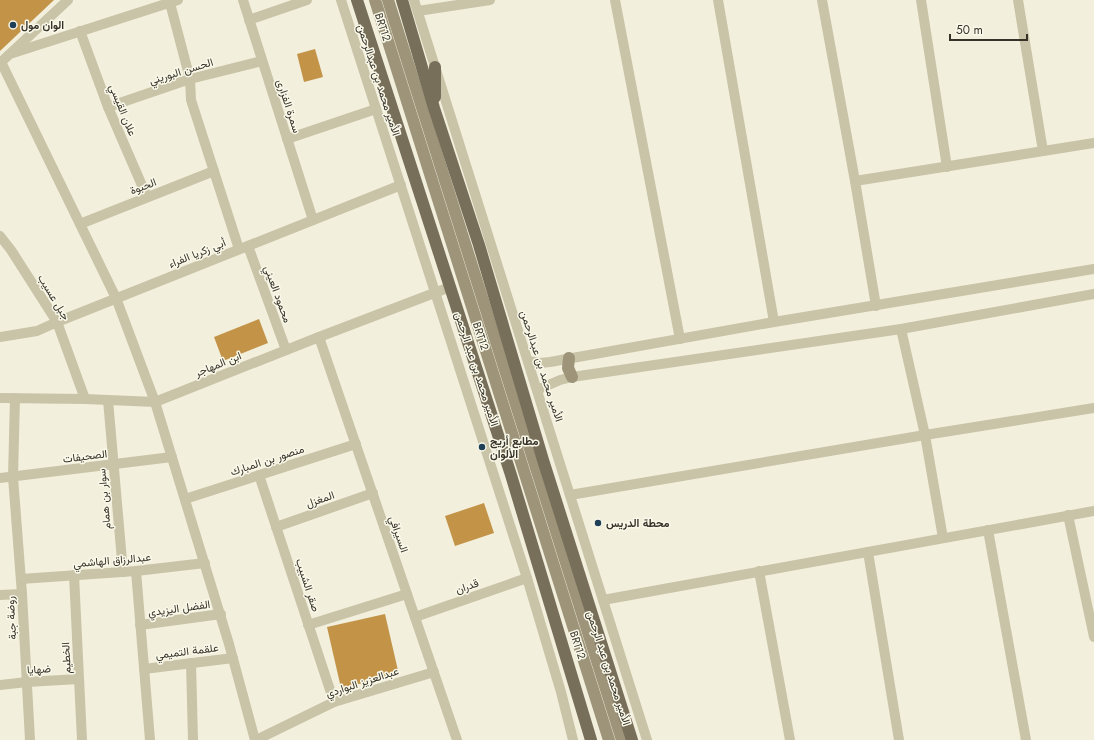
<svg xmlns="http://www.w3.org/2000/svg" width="1094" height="740" viewBox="0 0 1094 740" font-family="Jost,Vazirmatn,sans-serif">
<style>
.building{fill:#c39348}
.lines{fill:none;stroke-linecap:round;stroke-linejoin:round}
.street{stroke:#c9c4a8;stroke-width:10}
.secondary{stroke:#9d947a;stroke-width:12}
.primary{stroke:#786f5a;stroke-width:12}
.poi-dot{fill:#1f3f57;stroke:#f9f8e9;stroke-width:1.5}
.labels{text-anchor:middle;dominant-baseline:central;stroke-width:3;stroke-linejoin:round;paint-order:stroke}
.poi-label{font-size:11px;font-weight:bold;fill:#363228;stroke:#f9f8e9;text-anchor:start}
.street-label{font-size:11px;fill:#363228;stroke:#f9f8e9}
</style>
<rect width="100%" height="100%" fill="#f2efdc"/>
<g class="building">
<path d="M0,0H54L0,51Z"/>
<path d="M315,49L323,77L304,82L297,54Z"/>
<path d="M259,319L268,343L223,361L214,337Z"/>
<path d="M484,503L494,533L455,546L445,516Z"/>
<path d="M385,614L399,675L341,688L327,627Z"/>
</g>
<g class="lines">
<g class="street">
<path d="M243,0L313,220"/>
<path d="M341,0L527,578L561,692L573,740"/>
<path d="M414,0L647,740"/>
<path d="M615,0L680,339"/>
<path d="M718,0L774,322"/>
<path d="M822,0L855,181L876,306"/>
<path d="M921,0L947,167"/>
<path d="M1018,0L1043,151"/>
<path d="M170,3L190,79L191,100L239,249"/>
<path d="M418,11L490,0"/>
<path d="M249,20L307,0"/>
<path d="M80,31L108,107L147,197"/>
<path d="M13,53L178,0"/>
<path d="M1,62L116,298L155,402L229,644L255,740"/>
<path d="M0,63L68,0"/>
<path d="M108,107L190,79L262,61"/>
<path d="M287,139L376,109"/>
<path d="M855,181L1094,143"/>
<path d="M80,224L214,171"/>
<path d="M0,236L11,250L57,322L85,399"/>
<path d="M248,246L286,350"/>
<path d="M901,329L925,435L943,538"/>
<path d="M0,337L37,331L57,322L401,185"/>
<path d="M319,337L457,740"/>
<path d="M528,361L540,363L550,362L774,322L1094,269"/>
<path d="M537,390L560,380L572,377L901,329L1094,294"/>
<path d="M0,398L85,399L155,402L319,337L450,287"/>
<path d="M15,398L13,477L22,594L30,740"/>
<path d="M108,400L123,572"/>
<path d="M259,475L334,702"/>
<path d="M0,478L172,457"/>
<path d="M570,495L925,435L1094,408"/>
<path d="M185,499L356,444"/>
<path d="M1068,515L1094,637"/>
<path d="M276,527L373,493"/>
<path d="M988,530L1026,740"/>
<path d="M868,552L899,740"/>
<path d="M136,571L150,740"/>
<path d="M759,571L790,740"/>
<path d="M74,575L82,740"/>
<path d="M21,579L136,571L205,563"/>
<path d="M0,595L22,594"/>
<path d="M603,600L1094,511"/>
<path d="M415,617L527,578"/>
<path d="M140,625L221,614"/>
<path d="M308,625L407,594"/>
<path d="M191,663L193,740"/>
<path d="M144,669L233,658"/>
<path d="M0,685L27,682L79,679"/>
<path d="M256,740L334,702L434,672"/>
</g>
<g class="secondary">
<path d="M375,0L609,740"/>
<path d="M388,0L622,740"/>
<path d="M569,358L568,368L572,377"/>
</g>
<g class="primary">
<path d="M357,0L511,475L591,740"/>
<path d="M402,0L434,108L479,245L543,460L632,740"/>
<path d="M435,97V67"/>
</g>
</g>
<g class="poi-dot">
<circle cx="13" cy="25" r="4"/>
<circle cx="482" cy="447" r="4"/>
<circle cx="598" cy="523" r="4"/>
</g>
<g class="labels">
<g class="poi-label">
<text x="21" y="25">الوان مول</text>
<text x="490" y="441">مطابع أريج<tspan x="490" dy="13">الألوان</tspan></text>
<text x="606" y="523">محطة الدريس</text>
</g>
<g class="street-label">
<text transform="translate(383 27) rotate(72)">BRT12</text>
<text transform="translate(181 71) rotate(-17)">الحسن البوريني</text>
<text transform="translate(379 80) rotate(72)">الأمير محمد بن عبدالرحمن</text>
<text transform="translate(289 106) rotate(72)">سمرة الفزارى</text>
<text transform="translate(123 110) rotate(68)">علان القيسي</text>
<text transform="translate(143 186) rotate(-21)">الحبوة</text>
<text transform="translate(197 253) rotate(-22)">أبي زكريا الفراء</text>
<text transform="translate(278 294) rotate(70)">محمود العيني</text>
<text transform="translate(54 297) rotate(59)">جبل عسيب</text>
<text transform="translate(481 336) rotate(72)">BRT12</text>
<text transform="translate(218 364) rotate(-22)">ابن المهاجر</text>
<text transform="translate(542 366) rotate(72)">الأمير محمد بن عبدالرحمن</text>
<text transform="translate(477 369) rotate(72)">الأمير محمد بن عبد الرحمن</text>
<text transform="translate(85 456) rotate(-7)">الصحيفات</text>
<text transform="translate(267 460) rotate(-18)">منصور بن المبارك</text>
<text transform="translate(104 499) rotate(-95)">سوار بن همام</text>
<text transform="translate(320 499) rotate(-19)">المغزل</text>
<text transform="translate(399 534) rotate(71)">السيرافي</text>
<text transform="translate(112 560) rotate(-5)">عبدالرزاق الهاشمي</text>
<text transform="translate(308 585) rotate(72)">صقر الشبيب</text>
<text transform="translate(467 586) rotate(-19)">قدران</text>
<text transform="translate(179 608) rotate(-8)">الفضل اليزيدي</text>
<text transform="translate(11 618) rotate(-93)">روضة جبة</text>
<text transform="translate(578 645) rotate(72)">BRT12</text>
<text transform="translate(187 651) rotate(-7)">علقمة التميمي</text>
<text transform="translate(66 658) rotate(-93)">الخطيم</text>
<text transform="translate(609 668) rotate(72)">الأمير محمد بن عبد الرحمن</text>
<text transform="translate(39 669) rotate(-4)">ضهايا</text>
<text transform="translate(362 682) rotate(-18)">عبدالعزيز البواردي</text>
</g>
</g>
<path d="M950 34v6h77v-6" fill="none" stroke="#363228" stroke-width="2"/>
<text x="956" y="34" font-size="12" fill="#363228" stroke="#f9f8e9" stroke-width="3" paint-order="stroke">50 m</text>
</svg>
